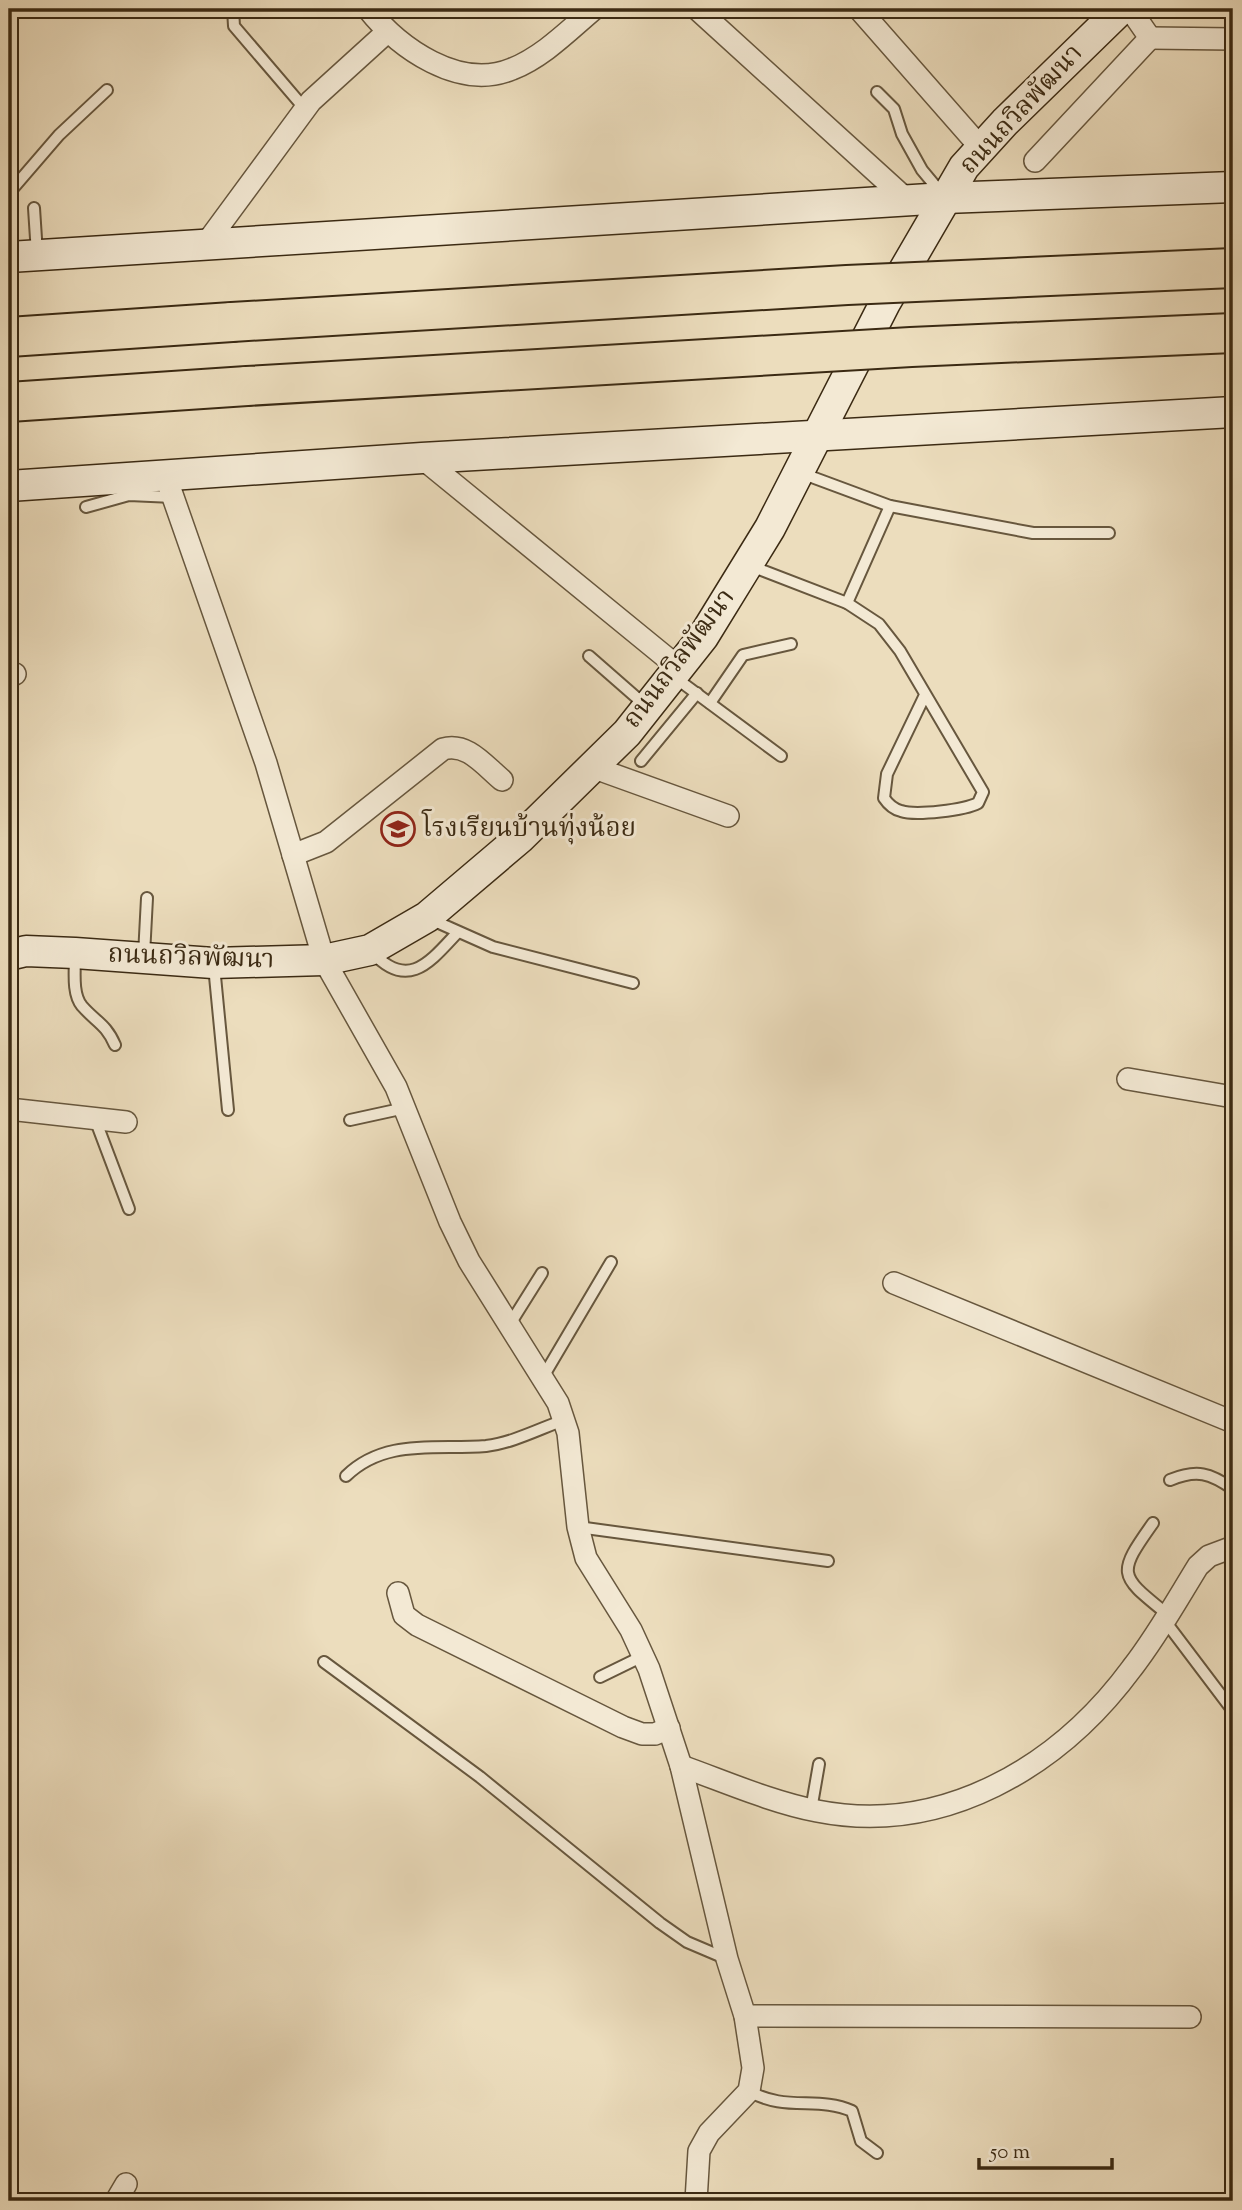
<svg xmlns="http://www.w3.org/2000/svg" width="1242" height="2210" viewBox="0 0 1242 2210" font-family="'Sorts Mill Goudy','Noto Serif Thai',serif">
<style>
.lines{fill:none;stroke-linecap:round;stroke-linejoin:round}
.lane-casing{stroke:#67573e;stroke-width:14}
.street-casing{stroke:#67573e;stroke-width:24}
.secondary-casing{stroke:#3b2a13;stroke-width:33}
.highway-casing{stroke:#3b2a13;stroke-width:42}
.lane{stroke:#f3e9d4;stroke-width:10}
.street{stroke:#f3e9d4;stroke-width:21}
.secondary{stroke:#f3e9d4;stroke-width:30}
.highway{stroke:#ecddbd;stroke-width:38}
.highway-bridge-casing{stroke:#3b2a13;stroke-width:42;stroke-linecap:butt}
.highway-bridge{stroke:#ecddbd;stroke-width:38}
.labels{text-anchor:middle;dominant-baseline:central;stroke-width:6;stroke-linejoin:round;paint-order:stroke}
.street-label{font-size:26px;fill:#3b2a13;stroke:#f3e9d4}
.poi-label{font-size:26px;fill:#3b2a13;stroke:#f3e9d4;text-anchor:start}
</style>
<rect width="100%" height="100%" fill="#ecddbd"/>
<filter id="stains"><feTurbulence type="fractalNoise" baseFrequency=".00286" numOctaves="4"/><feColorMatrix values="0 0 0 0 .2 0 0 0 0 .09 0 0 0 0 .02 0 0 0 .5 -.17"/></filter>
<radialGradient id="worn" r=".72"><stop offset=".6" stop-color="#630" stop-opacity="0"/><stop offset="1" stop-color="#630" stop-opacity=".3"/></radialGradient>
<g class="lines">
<g class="lane-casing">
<g id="lane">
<path d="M233,9L234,26L305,109"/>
<path d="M877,92L894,109L902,134L922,170L942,194"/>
<path d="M9,193L59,135L107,90"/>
<path d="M34,208L37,254"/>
<path d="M801,473L890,506L1033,533H1109"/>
<path d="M86,507L129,495L173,497"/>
<path d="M751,566L847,603L879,624L900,651L983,792L978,803C965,810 916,816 901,811C893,809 888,804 884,798L887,774L925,695"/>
<path d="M847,603L890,506"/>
<path d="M589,656L645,705"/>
<path d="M673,676L781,756"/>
<path d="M710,703L743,655L791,644"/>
<path d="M641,761L697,693"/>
<path d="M430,919L493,947L633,983"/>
<path d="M372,952C408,991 430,962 457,933"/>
<path d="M144,955L147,898"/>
<path d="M75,956C75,971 72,994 82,1006C96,1022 106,1024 115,1045"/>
<path d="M214,966L228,1110"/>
<path d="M95,1119L129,1209"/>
<path d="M350,1120L405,1108"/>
<path d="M510,1324L542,1273"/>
<path d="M543,1377L611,1262"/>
<path d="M346,1476C385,1438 436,1450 486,1446C512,1443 539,1429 564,1420"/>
<path d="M1170,1480C1197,1469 1210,1473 1233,1489"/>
<path d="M1153,1523C1116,1575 1119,1575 1167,1614"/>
<path d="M578,1527L828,1561"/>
<path d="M1165,1621L1233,1711"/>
<path d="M324,1662L480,1777L660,1923L687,1942L727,1959"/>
<path d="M600,1677L643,1656"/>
<path d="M811,1810L819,1764"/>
<path d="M749,2091C785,2112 818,2096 852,2111L861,2141L877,2153"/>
</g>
</g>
<g class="street-casing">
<g id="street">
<path d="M368,9C399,48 459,91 512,69C543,57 569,30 594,9"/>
<path d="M697,9L907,200"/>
<path d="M859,9L981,148"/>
<path d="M1150,38L1233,39"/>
<path d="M1035,161L1150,38L1130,9"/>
<path d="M205,245L311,101L387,32"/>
<path d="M422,458L679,668"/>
<path d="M166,477L266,763L324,960L396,1087L450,1222L469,1261L558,1403L568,1433L578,1527L586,1558L631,1630L649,1669L681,1766L727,1959L745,2016L753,2068L749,2091L709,2133L699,2151L696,2201"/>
<path d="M9,676L15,674"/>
<path d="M592,767L728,816"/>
<path d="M293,855L326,842L443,749C467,742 484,765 502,780"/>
<path d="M1128,1079L1233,1097"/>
<path d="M9,1109L126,1122"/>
<path d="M894,1283L1233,1422"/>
<path d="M398,1593L404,1615L417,1625L623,1727L642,1734H655L669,1728"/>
<path d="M681,1766C726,1782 771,1802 817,1811C943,1836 1059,1767 1132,1668C1157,1636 1177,1600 1198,1566L1209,1556L1233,1547"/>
<path d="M745,2016L1190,2017"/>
<path d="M116,2201L126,2184"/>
</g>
</g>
<g class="secondary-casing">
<g id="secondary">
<path d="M9,257L945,198L1233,187"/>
<path d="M9,486L422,458L1233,412"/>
<path d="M9,955L26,951L75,953L213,963L324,960L370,950L427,917L520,838L627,733L703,637L770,528L885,303L964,167L1005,122L1121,9"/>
</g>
</g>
<g class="highway-casing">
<g id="highway">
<path d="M9,337L232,322"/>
<path d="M9,402L247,386"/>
</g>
</g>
<use href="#lane" class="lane"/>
<use href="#street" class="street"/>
<use href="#secondary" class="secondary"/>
<use href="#highway" class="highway"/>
<g class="highway-bridge-casing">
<g id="highway-bridge">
<path d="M232,322L847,285L1233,268"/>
<path d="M247,386L911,347L1233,333"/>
</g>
</g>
<use href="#highway-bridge" class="highway-bridge"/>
</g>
<defs>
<g id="school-ring" transform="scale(1.75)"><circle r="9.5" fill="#f3e9d4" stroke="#8f2418" stroke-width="1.5"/><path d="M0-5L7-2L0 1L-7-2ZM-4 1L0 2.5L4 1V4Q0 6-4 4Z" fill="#8f2418"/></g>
</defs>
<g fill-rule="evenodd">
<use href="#school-ring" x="398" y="829"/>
</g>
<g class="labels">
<g class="street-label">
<text transform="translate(1022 110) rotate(-47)">ถนนถวิลพัฒนา</text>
<text transform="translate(680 659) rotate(-53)">ถนนถวิลพัฒนา</text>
<text transform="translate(191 958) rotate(2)">ถนนถวิลพัฒนา</text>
</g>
<g class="poi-label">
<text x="422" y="829">โรงเรียนบ้านทุ่งน้อย</text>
</g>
</g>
<rect width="1242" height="2210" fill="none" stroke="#ecddbd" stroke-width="35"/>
<rect x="10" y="10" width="1221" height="2189" fill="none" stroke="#3b2a13" stroke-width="3.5"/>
<rect x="18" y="18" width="1207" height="2175" fill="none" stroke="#3b2a13" stroke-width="2"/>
<path d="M979 2158v10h133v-10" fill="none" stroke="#3b2a13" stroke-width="3.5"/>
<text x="990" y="2158" font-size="21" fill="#3b2a13" stroke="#f3e9d4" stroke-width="5" paint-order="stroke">50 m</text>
<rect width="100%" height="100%" filter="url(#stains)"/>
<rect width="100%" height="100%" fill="url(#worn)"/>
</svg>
